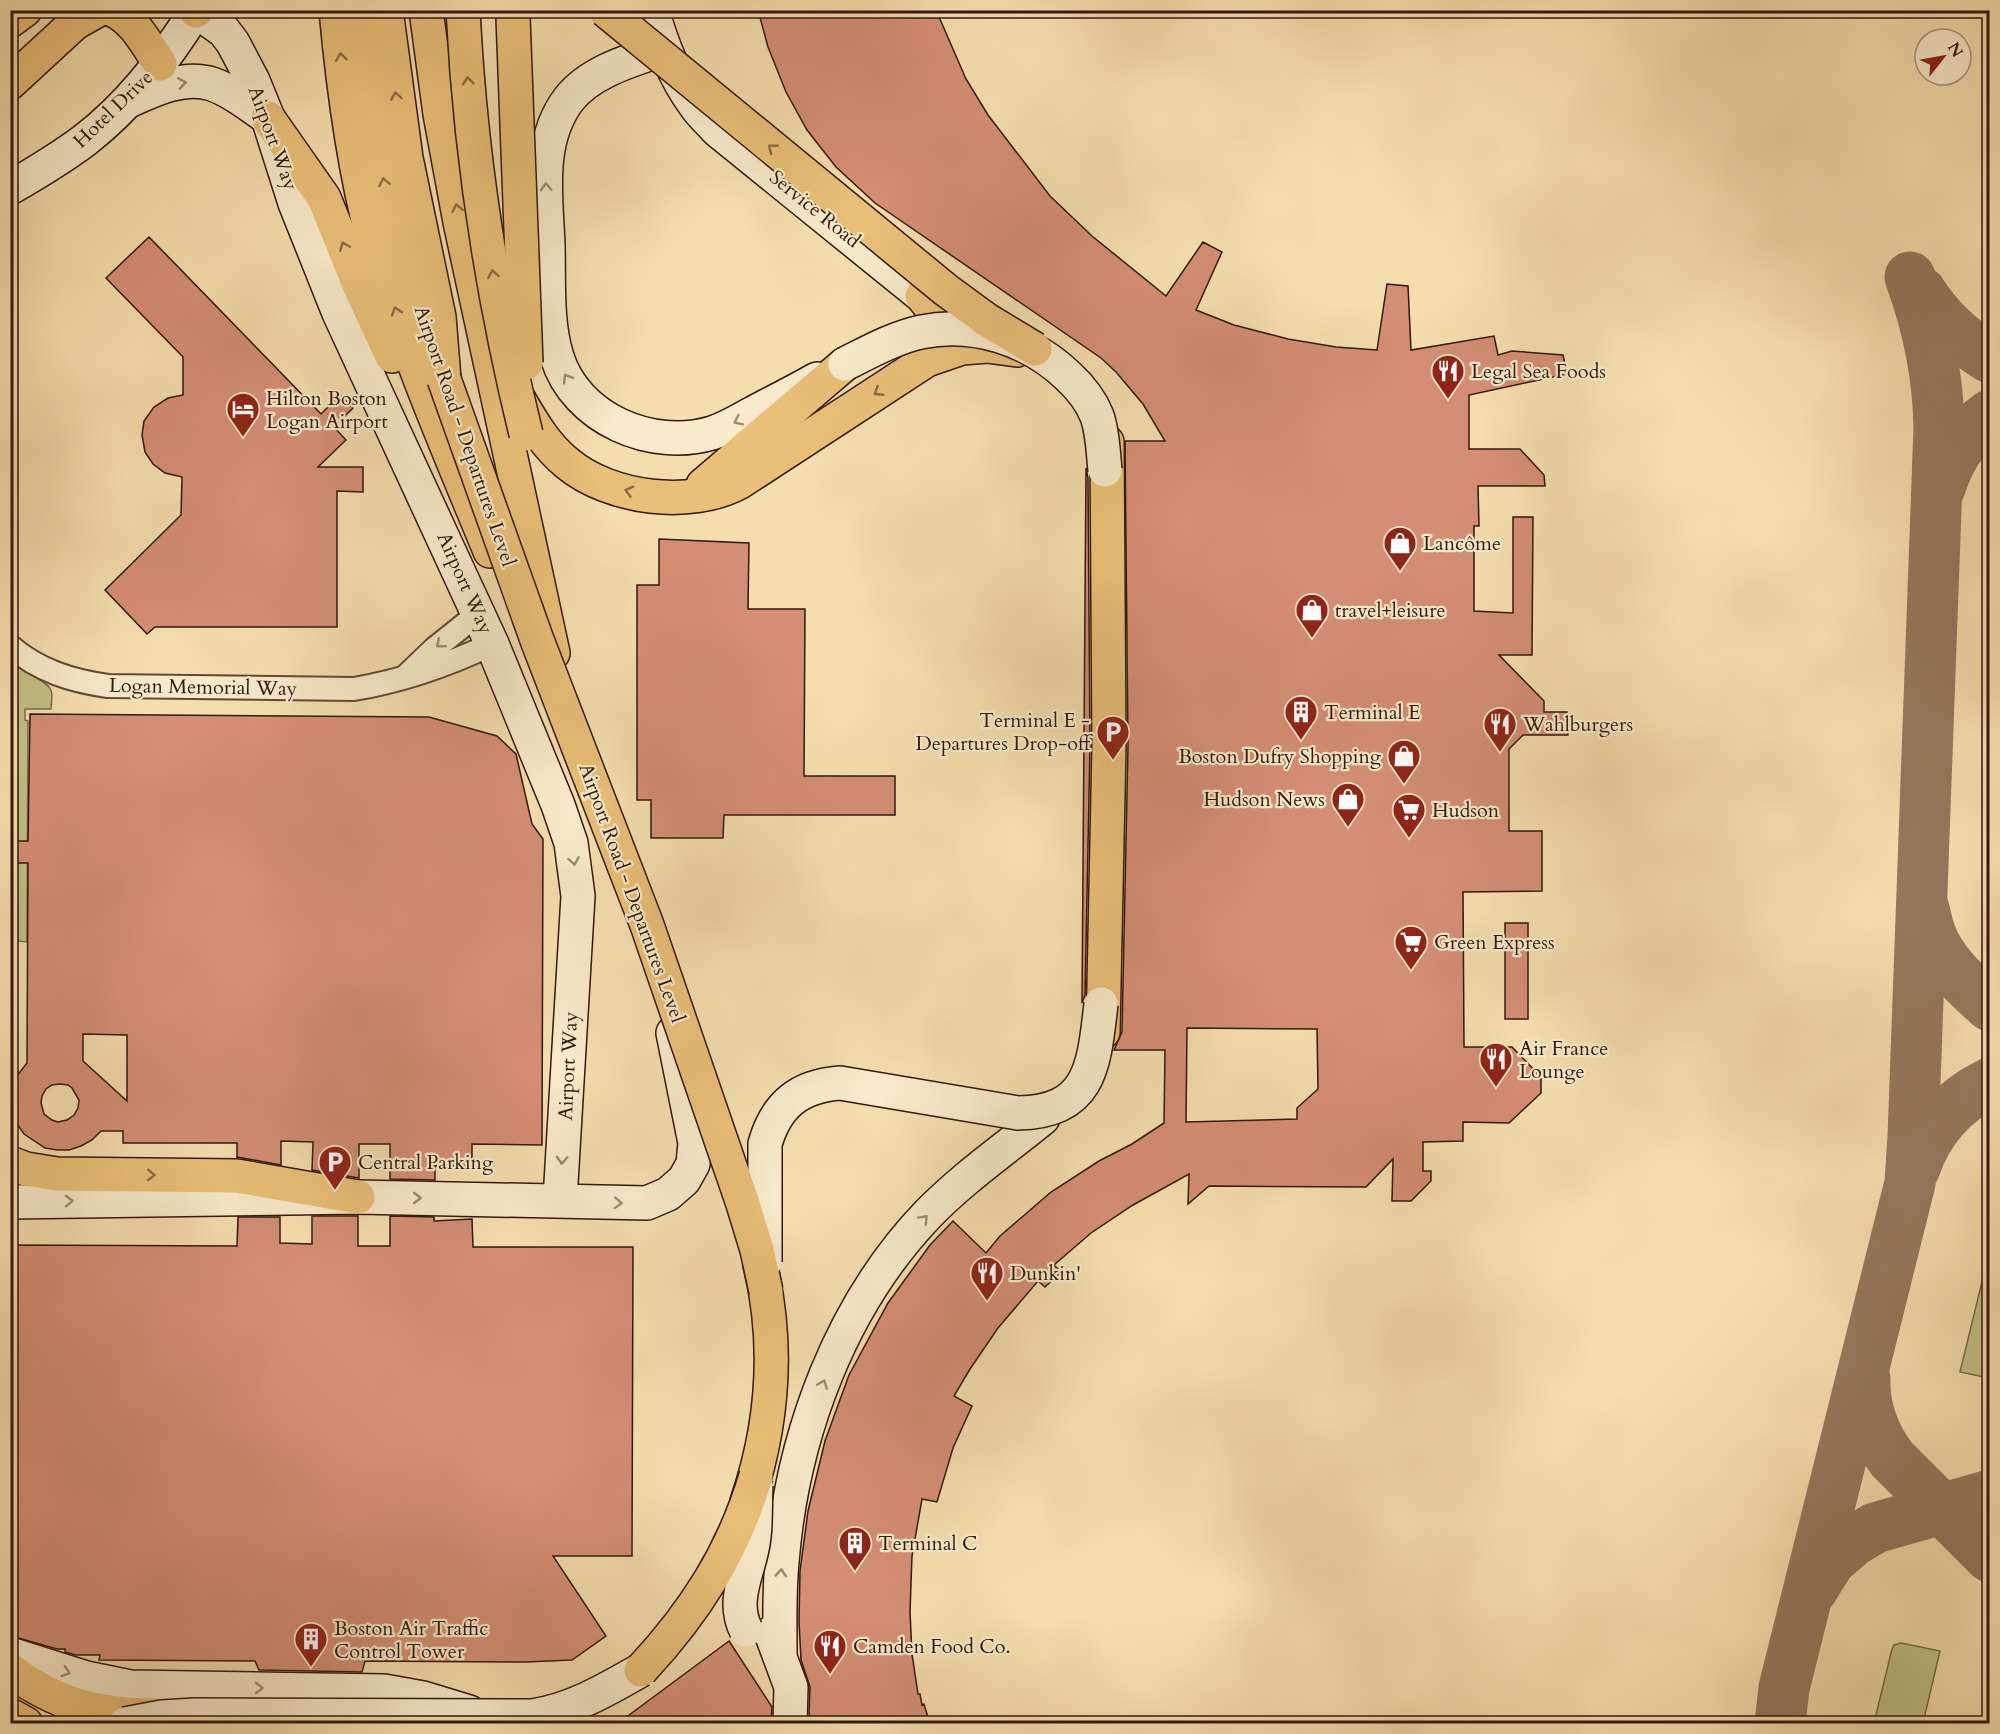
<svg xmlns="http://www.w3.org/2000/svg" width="2000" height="1734" viewBox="0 0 2000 1734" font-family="Cardo,serif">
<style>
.green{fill:#c2c086;stroke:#7a6c49;stroke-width:1.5}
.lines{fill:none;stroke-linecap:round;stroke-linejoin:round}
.taxiway{stroke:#937a5d;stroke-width:51}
.building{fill:#d48e75;stroke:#31170c;stroke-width:1.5;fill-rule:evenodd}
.street-casing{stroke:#624934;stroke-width:26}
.secondary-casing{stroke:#31170c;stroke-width:36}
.primary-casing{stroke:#31170c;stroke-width:36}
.highway-casing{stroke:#31170c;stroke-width:36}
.street{stroke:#f8eaca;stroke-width:22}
.secondary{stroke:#f8eaca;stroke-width:33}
.primary{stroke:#eabf77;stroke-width:33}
.highway{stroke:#eabf77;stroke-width:33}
.secondary-bridge-casing{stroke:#31170c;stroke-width:36;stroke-linecap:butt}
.primary-bridge-casing{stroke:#31170c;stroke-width:36;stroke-linecap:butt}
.highway-bridge-casing{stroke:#31170c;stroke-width:36;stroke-linecap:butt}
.secondary-bridge{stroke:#f8eaca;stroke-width:33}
.primary-bridge{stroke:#eabf77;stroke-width:33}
.highway-bridge{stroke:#eabf77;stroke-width:33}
.oneway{stroke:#8e6b42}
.oneway2{stroke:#9e8b74}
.labels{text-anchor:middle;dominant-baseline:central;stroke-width:4.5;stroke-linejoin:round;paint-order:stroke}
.street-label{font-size:20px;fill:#31170c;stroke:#f8eaca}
.poi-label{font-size:20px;fill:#31170c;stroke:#f8eaca;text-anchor:start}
</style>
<rect width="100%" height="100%" fill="#f5deae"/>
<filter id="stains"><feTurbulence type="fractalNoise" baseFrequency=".00333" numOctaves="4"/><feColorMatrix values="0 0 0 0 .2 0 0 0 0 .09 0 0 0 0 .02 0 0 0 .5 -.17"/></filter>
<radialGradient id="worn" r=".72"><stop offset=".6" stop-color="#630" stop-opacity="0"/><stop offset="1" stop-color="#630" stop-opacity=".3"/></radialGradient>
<g class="green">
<path d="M10,662C20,669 47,681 51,690C53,696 51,703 51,709H25V720L28,721L27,942L18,941L14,935H11Z"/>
<path d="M1989,1253V1378L1960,1372Z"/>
<path d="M1901,1643L1940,1651L1923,1723H1874L1892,1649L1894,1645Z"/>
</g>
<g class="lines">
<g class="taxiway">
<path d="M1921,292C1938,319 1962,341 1990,358"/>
<path d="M1940,488C1949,459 1965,433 1990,415"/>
<path d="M1924,909C1926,916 1927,924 1930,932C1940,962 1967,985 1990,1006"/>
<path d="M1915,1168C1928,1129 1953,1101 1990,1083"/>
<path d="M1865,1379C1864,1408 1875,1436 1892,1459L1990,1557"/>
<path d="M1812,1590L1830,1561L1853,1541L1875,1528L1990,1495"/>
<path d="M1780,1724L1784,1688L1910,1183L1913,1137L1939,427C1938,375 1928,326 1910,277"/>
</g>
</g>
<g class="building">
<path d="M758,10H936L966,79L988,115L1050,196L1092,236L1166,296L1203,242L1222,252L1196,310L1234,325L1288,339L1336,347L1377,350L1387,284L1408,286L1411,350L1494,336L1498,355L1512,351L1563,355L1567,374L1469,395V449H1520L1544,475L1545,486H1478L1479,526H1474V611L1513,613V517H1533L1532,655H1499L1544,701V712H1567L1568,735H1523L1509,749V831H1542V891L1463,892L1464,1047H1512L1541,1077V1093L1509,1123L1463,1122V1141L1423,1142V1171H1431V1181L1411,1201H1392L1393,1159L1366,1187L1209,1186L1188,1204L1189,1174L1133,1205L1091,1233L1054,1265L1061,1272L1045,1287L1038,1281L998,1328L970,1369L954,1396L972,1406L953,1448L937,1502L922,1499L912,1556L910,1612L912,1654L918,1694H920L922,1705L924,1704L930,1724H811L809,1713L810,1687L801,1660L799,1622L800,1571L808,1511L825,1441L849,1375L888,1303L930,1245L953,1221L986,1253L1000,1236L1051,1192L1099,1161L1132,1144L1164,1123L1165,1050H1114L1122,1032L1128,746L1125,441H1165L1143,404L1116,372L1101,358L875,203L836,167L807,130L786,92L768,47ZM1187,1028L1317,1029L1318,1089L1297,1108V1119L1186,1122Z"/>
<path d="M149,237L321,414L340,395L353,408L334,427L346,440L318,467H363V492L337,491V627H155L147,634L105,590L181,515L182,477L165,473L153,464L145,452L142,435L144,421L154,407L168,398L183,395V357L106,278Z"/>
<path d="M1086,468L1088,478L1090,746L1085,995L1082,1003Z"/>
<path d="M659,539L749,543L748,609H805L804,776H895V815H724L723,838H651V800H637V585H659Z"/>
<path d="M30,714L429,717L497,736L516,754L532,824L543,839L542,1145L472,1144V1166H435V1180L390,1179V1144H359V1178L312,1170L313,1142L281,1141V1165L237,1157V1143H123V1131H101L92,1140L81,1146L69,1150H57L45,1148L24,1134L17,1124L12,1109L11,1092L16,1077L27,1063L28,863H10V841H28ZM83,1034L127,1035V1101L83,1061ZM60,1084L68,1085L72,1088L79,1100L78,1108L74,1115L67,1120L58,1122L52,1120L44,1114L41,1103L42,1096L46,1089L52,1085Z"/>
<rect x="1505" y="923" width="23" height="96"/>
<path d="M312,1216H358V1246H390V1216L434,1217V1221L472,1219L473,1247H633L632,1556H553L606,1636L572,1660L526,1662L365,1661L362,1672L259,1670L255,1661L99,1660L100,1655H76L65,1652V1649H57L11,1636L10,1245L237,1246L238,1217H280V1243L312,1244Z"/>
<path d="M729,1641L772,1707L771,1724H617Z"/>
</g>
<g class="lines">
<g class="street-casing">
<g id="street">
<path d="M10,646C39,671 72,681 108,686L354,689C402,681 448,665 492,644"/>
<path d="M407,675L434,649L479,613"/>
</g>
</g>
<g class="secondary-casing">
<g id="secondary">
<path d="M652,10C662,44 674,77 695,105C701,114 710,122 717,130L922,296L947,309"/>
<path d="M196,11L224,31L233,43L253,81L268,118L295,203L339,313L492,644L558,805L571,843L578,896L560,1200"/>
<path d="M664,49C632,60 591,71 569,99C537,141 546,196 548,244C549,281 546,322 557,357C576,419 652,451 712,433C726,429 740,420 753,413C774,402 796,391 817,379"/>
<path d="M131,100C155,89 185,75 212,84C232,91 251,106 268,118"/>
<path d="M10,188C36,173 61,158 85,140C130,105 166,59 196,10"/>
<path d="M10,1202L358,1197L647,1203L668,1194L684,1180L693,1164L695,1143L673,1033"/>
<path d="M771,1633L791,1687L790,1724"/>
<path d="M780,1653C780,1623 779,1592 782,1562C792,1436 840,1306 928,1214C963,1178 1005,1149 1043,1118"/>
<path d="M10,1654L86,1678L130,1687L384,1691L423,1698L469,1712"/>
</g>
</g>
<g class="primary-casing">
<g id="primary">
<path d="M336,10C343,87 353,165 373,240C403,346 448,449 490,551"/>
<path d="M360,10C366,68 372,127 384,184C396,241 415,297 435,352"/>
<path d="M268,118L324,198L360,287L392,356"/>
<path d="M1103,1032L1109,746L1107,442"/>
<path d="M10,1163L26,1169L57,1174L237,1176L358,1197"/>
<path d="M747,1502C773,1425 779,1344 760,1264"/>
<path d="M10,1670C56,1705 99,1715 156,1715"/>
<path d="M10,1715L26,1724"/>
</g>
</g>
<g class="highway-casing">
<g id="highway">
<path d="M113,10C135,20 147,45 160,64"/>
<path d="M195,10L196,11"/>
<path d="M386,10L406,158L439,317L444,379"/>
<path d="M426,10L440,114L460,222L553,653"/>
<path d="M10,21L25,10"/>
<path d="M10,83L75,23L98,10"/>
<path d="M922,296C937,314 948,336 930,356"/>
<path d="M518,398C532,422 545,445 567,463C610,499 691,509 740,482L927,360L962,348L987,346L1017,350"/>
<path d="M703,485L845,364"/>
</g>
</g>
<use href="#street" class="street"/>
<use href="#secondary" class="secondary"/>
<use href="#primary" class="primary"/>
<use href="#highway" class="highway"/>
<g class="secondary-bridge-casing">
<g id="secondary-bridge">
<path d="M845,364C869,352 894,338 921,332C974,321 1029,339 1068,376C1080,387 1091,401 1097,416C1103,433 1103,452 1105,470"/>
<path d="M765,1262V1144C776,1105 799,1086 840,1083L1018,1113C1092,1112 1094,1064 1101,1004"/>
<path d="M746,1630C730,1598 751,1569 754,1537C756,1520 755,1502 756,1485"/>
<path d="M125,1724L162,1717L195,1715L532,1716C572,1710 606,1690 641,1670"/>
</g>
</g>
<g class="primary-bridge-casing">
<g id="primary-bridge">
<path d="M444,379L537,640L647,925L743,1204L757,1250L766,1291"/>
<path d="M641,1670C695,1612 733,1553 756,1476"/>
</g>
</g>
<g class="highway-bridge-casing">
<g id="highway-bridge">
<path d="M463,10C470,153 492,295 526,434"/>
<path d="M605,10L946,290L987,320L1035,349"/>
<path d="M513,17L526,363"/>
</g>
</g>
<use href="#secondary-bridge" class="secondary-bridge"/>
<use href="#primary-bridge" class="primary-bridge"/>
<use href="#highway-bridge" class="highway-bridge"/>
</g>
<defs><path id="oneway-chevron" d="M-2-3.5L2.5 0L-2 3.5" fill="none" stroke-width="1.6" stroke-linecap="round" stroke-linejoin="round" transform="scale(1.5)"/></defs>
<g class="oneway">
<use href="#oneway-chevron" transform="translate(341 57) rotate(-97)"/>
<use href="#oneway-chevron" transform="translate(468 81) rotate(-95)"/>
<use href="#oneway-chevron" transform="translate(396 96) rotate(-98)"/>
<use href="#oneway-chevron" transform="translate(772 148) rotate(-141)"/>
<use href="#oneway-chevron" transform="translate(384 182) rotate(-102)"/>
<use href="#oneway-chevron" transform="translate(457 208) rotate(-101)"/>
<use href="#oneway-chevron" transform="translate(344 246) rotate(-112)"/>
<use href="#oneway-chevron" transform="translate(493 274) rotate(-100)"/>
<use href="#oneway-chevron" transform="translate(396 311) rotate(-109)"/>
<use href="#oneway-chevron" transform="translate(878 392) rotate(147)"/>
<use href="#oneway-chevron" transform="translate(629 491) rotate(-166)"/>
<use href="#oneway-chevron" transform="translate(151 1175) rotate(1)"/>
</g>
<g class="oneway2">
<use href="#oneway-chevron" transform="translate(182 83) rotate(-9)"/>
<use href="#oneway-chevron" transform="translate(546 187) rotate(-92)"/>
<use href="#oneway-chevron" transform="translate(567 378) rotate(-121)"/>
<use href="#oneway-chevron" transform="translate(738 421) rotate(154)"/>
<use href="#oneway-chevron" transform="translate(440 644) rotate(140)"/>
<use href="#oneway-chevron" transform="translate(574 861) rotate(80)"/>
<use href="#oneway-chevron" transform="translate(562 1160) rotate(93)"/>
<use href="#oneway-chevron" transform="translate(417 1198)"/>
<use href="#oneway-chevron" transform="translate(69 1201) rotate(-1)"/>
<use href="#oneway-chevron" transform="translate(618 1203) rotate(3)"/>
<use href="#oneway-chevron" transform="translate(924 1219) rotate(-47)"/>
<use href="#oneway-chevron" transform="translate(823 1384) rotate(-68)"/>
<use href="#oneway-chevron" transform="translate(781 1573) rotate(-86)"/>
<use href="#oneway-chevron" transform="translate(66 1672) rotate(18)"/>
<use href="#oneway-chevron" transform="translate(259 1688) rotate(1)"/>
</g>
<defs>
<g id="restaurant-pin" transform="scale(1.725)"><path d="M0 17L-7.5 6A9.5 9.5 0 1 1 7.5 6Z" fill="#8f2418" stroke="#f8eaca"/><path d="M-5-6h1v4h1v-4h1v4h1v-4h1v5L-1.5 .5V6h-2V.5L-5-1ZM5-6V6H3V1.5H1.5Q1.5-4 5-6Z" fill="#fff"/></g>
<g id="hotel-pin" transform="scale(1.725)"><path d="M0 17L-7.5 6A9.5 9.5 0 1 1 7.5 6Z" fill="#8f2418" stroke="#f8eaca"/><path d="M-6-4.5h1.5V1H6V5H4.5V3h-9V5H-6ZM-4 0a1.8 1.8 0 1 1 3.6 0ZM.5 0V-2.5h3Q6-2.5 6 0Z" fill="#fff"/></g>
<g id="shop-pin" transform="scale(1.725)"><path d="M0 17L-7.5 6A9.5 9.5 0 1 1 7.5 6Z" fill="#8f2418" stroke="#f8eaca"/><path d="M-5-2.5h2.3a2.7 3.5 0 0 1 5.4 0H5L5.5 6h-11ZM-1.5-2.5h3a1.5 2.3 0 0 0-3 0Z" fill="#fff"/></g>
<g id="building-pin" transform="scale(1.725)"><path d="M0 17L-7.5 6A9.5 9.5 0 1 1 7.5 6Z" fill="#8f2418" stroke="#f8eaca"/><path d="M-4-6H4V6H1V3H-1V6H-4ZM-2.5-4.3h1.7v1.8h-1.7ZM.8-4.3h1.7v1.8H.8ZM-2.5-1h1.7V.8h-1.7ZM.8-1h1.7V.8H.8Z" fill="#fff"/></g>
<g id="parking-pin" transform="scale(1.725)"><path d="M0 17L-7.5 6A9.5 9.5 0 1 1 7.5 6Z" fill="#8f2418" stroke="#f8eaca"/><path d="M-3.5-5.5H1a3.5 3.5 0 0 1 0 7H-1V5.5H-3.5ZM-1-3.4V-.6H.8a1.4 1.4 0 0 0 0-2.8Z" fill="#fff"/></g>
<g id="supermarket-pin" transform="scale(1.725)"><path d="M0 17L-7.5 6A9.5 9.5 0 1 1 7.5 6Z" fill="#8f2418" stroke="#f8eaca"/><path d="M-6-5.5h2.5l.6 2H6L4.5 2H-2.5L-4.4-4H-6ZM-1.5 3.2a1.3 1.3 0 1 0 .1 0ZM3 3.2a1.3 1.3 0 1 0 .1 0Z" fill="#fff"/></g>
</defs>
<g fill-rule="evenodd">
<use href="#restaurant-pin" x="1448" y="371"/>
<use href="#hotel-pin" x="243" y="409"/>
<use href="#shop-pin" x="1400" y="543"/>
<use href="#shop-pin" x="1312" y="610"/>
<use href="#building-pin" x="1301" y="712"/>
<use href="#restaurant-pin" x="1500" y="724"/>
<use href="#parking-pin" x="1113" y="732"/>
<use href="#shop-pin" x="1404" y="756"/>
<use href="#shop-pin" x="1348" y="799"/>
<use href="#supermarket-pin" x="1409" y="810"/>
<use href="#supermarket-pin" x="1411" y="942"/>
<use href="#restaurant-pin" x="1496" y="1059"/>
<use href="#parking-pin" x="335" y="1162"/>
<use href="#restaurant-pin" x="987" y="1273"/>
<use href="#building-pin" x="855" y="1543"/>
<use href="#building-pin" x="311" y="1639"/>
<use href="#restaurant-pin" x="830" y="1646"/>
</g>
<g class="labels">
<g class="street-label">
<text transform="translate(113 109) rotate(-44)">Hotel Drive</text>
<text transform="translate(273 138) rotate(70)">Airport Way</text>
<text transform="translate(815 209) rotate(39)">Service Road</text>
<text transform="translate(465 436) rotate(71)">Airport Road - Departures Level</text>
<text transform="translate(465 583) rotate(66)">Airport Way</text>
<text transform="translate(203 687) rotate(1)">Logan Memorial Way</text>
<text transform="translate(632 893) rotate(70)">Airport Road - Departures Level</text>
<text transform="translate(568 1066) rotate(-87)">Airport Way</text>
</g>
<g class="poi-label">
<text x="1471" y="371">Legal Sea Foods</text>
<text x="266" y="398">Hilton Boston<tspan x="266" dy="23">Logan Airport</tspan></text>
<text x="1423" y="543">Lancôme</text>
<text x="1335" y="610">travel+leisure</text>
<text x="1324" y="712">Terminal E</text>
<text x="1090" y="720" text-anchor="end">Terminal E -<tspan x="1090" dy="23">Departures Drop-off</tspan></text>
<text x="1523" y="724">Wahlburgers</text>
<text x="1381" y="756" text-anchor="end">Boston Dufry Shopping</text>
<text x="1325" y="799" text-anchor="end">Hudson News</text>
<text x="1432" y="810">Hudson</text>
<text x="1434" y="942">Green Express</text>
<text x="1519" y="1048">Air France<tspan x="1519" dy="23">Lounge</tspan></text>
<text x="358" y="1162">Central Parking</text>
<text x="1010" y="1273">Dunkin'</text>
<text x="878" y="1543">Terminal C</text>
<text x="334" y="1628">Boston Air Traffic<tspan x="334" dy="23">Control Tower</tspan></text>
<text x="853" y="1646">Camden Food Co.</text>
</g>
</g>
<rect width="2000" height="1734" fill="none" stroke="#f5deae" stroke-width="36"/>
<rect x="12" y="12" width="1976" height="1710" fill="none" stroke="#31170c" stroke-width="3"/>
<rect x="18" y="18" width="1964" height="1698" fill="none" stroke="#31170c" stroke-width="1.5"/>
<g transform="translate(1943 57) rotate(59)"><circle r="28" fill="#f8eaca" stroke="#a8967e" stroke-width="1.5"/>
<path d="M0-4.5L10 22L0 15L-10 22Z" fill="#8f2418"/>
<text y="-9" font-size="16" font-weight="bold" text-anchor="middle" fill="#31170c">N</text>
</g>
<rect width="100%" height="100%" filter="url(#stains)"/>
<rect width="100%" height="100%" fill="url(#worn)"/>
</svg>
